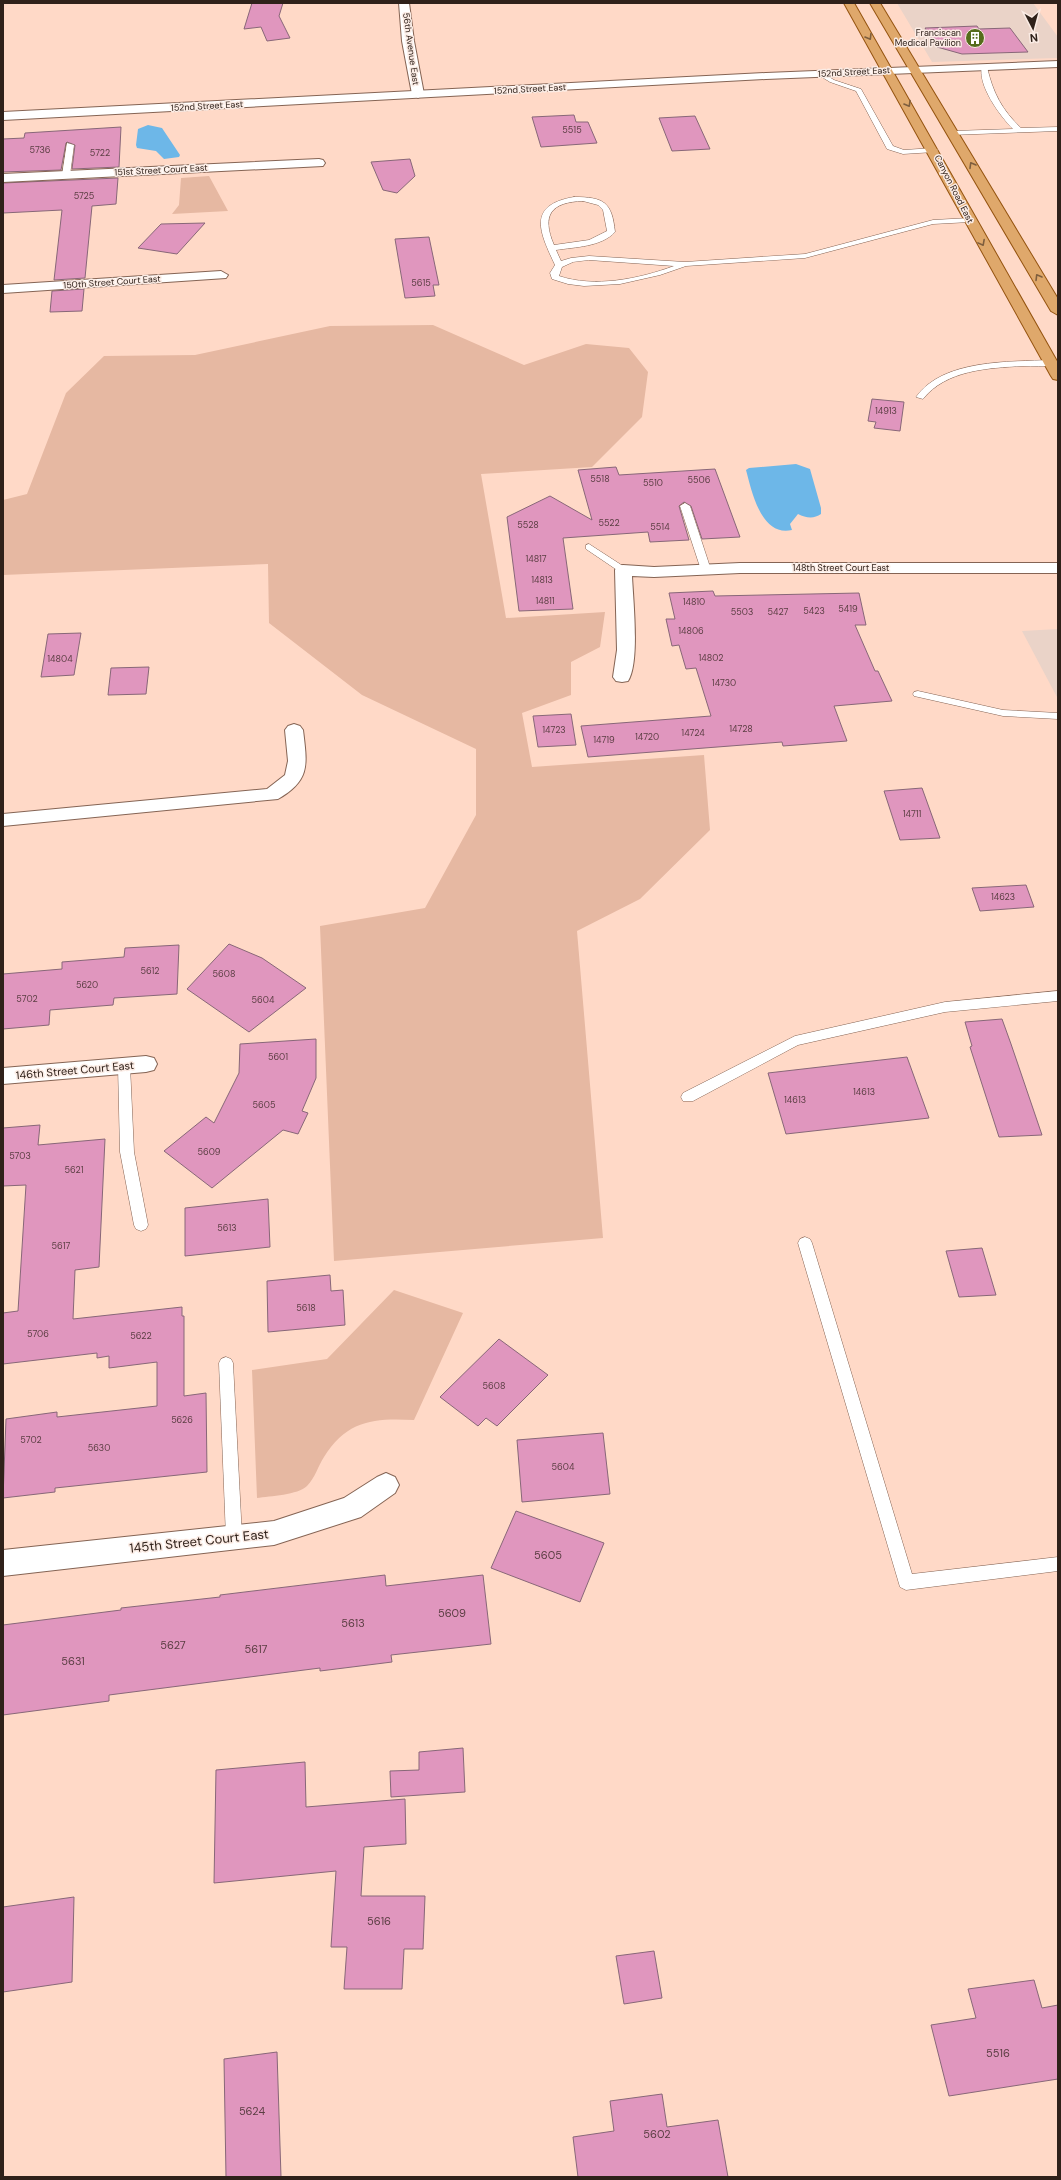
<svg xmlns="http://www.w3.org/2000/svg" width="1061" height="2180" viewBox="0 0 1061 2180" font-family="'DM Sans',sans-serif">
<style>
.commercial{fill:#ead3c8}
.green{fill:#e6b8a2}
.water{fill:#6db7e8}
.building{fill:#e096be;stroke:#886778}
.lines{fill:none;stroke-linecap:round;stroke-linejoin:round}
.service-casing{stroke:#856454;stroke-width:1}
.minor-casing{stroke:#856454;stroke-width:2}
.tertiary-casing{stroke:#856454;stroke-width:2}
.primary-casing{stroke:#94530f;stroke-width:2}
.service{fill:#fff;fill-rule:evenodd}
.minor{fill:#fff;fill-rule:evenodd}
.tertiary{fill:#fff;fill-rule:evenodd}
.primary{fill:#dfa86b;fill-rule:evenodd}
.oneway{stroke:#7e5e3e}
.labels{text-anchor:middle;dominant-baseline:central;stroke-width:3;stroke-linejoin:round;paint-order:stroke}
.far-poi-label{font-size:9px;fill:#2f211a;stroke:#fbece5;text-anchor:end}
.far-street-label{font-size:9px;fill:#2f211a;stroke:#fbece5}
.number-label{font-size:9px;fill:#5b3e43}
.street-label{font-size:11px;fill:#2f211a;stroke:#fbece5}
.near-number-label{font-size:11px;fill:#5b3e43}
.near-street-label{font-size:13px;fill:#2f211a;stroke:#fbece5}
</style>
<rect width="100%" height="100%" fill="#ffd9c7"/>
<g class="commercial">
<path d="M897,3H1033L1058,37V58L932,62Z"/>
<path d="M1058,629V699L1022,631Z"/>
</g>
<g class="green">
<path d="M209,176L228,211L172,214L179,205L181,178Z"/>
<path d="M433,325L524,365L586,344L629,348L648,372L642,417L592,467L481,474L506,618L605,612L600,647L571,662V695L522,713L532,767L704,755L710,830L640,899L577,931L603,1238L334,1261L320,926L425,908L476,815V749L362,695L269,623L268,564L3,575V500L27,494L66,393L104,356L195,355L330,326Z"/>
<path d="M394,1290L463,1313L414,1420C374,1418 347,1420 324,1457C318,1466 315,1478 307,1486C298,1495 270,1496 257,1498L252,1370L327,1359Z"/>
</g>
<g class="water">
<path d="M148,125L162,128L180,155L179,157L164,159L156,151L137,148L136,145L138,129Z"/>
<path d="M796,464L810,469L821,508V514C814,519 806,518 798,514L790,524L792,530C761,537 752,492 746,470L749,468Z"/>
</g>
<g class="building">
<path d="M252,3H283L279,16L290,38L267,41L261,27L244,29Z"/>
<path d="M977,26L979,29L1010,28L1028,52L962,54L937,47L925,28Z"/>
<path d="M574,115L576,122H588L597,143L541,147L532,117Z"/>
<path d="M695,116L710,149L672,151L659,118Z"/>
<path d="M121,127L119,167L72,169L75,145L67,142L66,143L61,170L3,172V139L24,138L25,133Z"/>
<path d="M410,159L415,176L397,193L383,190L371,162Z"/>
<path d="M118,178L116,204L92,206L85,278L54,280L62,210L3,213V183Z"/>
<path d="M205,223L177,254L138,248L161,224Z"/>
<path d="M429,237L439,285H433L435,296L405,298L395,239Z"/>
<path d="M84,289L82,311L50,312L52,291Z"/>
<path d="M872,399L904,402L900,431L874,428L876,422L868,421Z"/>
<path d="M616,467L619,475L715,469L740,537L702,539L691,506L684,502L679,506L689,540L650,542L648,532L563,538L573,609L519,611L507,517L550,496L592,520L578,470Z"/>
<path d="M713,591L715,596L859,593L866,625H855L875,671H878L892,701L834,706L847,741L783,746L782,742L588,757L581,726L711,716L696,668L686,669L679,645L672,646L666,619H675L669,593Z"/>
<path d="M81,633L74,675L41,677L48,634Z"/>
<path d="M149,667L146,694L108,695L111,668Z"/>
<path d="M571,714L576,745L538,747L533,716Z"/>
<path d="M922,788L940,838L900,840L884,791Z"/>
<path d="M1026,885L1034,907L980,911L972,888Z"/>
<path d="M229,944L262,958L306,988L249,1032L187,989Z"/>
<path d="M179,945L177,994L114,998L113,1005L50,1010L49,1025L3,1029V974L62,969V962L124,957L125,948Z"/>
<path d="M1002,1019L1011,1044L1042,1135L999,1137L970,1047L972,1046L965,1022Z"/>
<path d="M316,1039V1078L302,1111L308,1113L298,1134L283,1130L212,1188L164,1151L206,1117L214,1123L239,1073L240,1044Z"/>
<path d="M907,1057L929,1118L786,1134L768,1073Z"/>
<path d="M40,1125L38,1145L105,1139L99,1267L75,1270L73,1319L182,1307V1316H184V1396L206,1393L207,1472L55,1488V1492L3,1498L6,1419L57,1412V1417L157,1406V1362L109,1368V1356L97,1358V1353L3,1364V1313L18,1311L26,1185L3,1186V1128Z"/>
<path d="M268,1199L270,1247L185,1256V1208Z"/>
<path d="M982,1248L996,1295L959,1297L946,1251Z"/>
<path d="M330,1275L331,1291L343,1290L345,1325L268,1332L267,1281Z"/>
<path d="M499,1339L548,1375L497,1426L486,1418L478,1426L440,1397Z"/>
<path d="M603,1433L610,1494L522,1502L517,1440Z"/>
<path d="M516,1511L604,1543L580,1602L491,1568Z"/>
<path d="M385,1575L386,1586L483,1575L491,1644L391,1655L392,1662L320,1671V1668L109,1695V1701L3,1715V1625L121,1610V1608L220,1597V1595Z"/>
<path d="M463,1748L465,1792L391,1797L390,1771L419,1770V1752Z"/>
<path d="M305,1762L306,1807L405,1799L406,1844L364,1847L361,1896H425L423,1949H404L402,1989H344L347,1947H331L336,1871L214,1883L216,1770Z"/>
<path d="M74,1897L72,1982L3,1992V1907Z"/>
<path d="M654,1951L662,1998L624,2004L616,1956Z"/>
<path d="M1034,1980L1042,2008L1058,2005V2079L949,2096L931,2025L976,2018L968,1989Z"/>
<path d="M277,2052L281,2177H226L224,2059Z"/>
<path d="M662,2094L667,2127L718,2120L728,2177H578L573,2137L614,2131L610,2101Z"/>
</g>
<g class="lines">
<g class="service-casing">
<g id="service">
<path d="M982,66L987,67C993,93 1002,110 1021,128L1058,127V131L950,135L949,133L953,131L1013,129C1000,116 977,85 982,66Z"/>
<path d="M817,72H821L834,80L861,89L893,146L904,150L934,148L938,150L934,152L903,154L887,149L856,91L830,82L817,74Z"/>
<path d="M67,143L74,145L70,175L66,177L62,175Z"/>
<path d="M574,197C604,197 612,202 615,232C601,247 575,247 556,250L561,261L571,258L589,256L685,262L805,254L933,220L970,218L974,220L970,222L933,224L805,258L686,266L660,275L620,284L584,286L568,284L552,279L550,273L555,265C540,233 526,205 574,197ZM583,201L598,205L603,210L607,231L589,240L554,245C541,215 551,202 583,201ZM589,260L674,266C639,279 594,288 559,276L562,267L573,262Z"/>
<path d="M1051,360L1055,363L1054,365C1044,367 1033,366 1023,366C988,368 946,370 923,399L916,397C943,359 1009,362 1051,360Z"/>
<path d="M685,503L690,506L711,570L709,572L706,573L701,570L680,506Z"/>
<path d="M589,544L626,568V572H620L586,549V545Z"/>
<path d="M918,691L1003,710L1058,713V719L1003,716L914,696L913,694L914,692Z"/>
<path d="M1058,991V1001L945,1012L798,1045L693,1101H683L681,1097L683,1093L795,1036L945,1002Z"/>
<path d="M124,1061L129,1063L130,1066L134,1152L148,1225L146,1229L141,1231L136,1229L134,1225L120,1152L118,1066L119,1063Z"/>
<path d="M805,1237L810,1239L812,1243L912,1574L1058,1557V1571L906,1590L900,1587L798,1243L800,1239Z"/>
<path d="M226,1357L231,1359L233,1363L242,1537L240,1542L234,1544L228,1542L226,1537L219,1363L221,1359Z"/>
</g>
</g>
<g class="minor-casing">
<g id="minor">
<path d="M399,3H409L414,41L424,94L418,98L412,94L402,41Z"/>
<path d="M319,159L323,160L325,163L323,166L3,182V174Z"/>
<path d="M221,271L228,275L226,278L3,293V285Z"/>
<path d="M740,563H1058V573H740L654,577L632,576C633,599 640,663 628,681L622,682L616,681L613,677L617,650L615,570L617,566L623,565L654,567Z"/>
<path d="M294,724L300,726L303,730C307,764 311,780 278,799L3,826V814L267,789L285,775L288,761L285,730L288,726Z"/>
<path d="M146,1056L154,1058L157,1064L154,1070L146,1072L3,1084V1068Z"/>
<path d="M386,1473L395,1477L399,1485L395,1493L361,1517L274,1545L3,1576V1550L274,1521L344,1498L377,1477Z"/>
</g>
</g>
<g class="tertiary-casing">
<path id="tertiary" d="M1058,61V67L766,79L3,120V112L766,73Z"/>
</g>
<g class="primary-casing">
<g id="primary">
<path d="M844,3H854L1058,363V380L1053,379L1051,376Z"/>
<path d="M870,3H880L1058,299V315L1051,311Z"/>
</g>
</g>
<use href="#service" class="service"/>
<use href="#minor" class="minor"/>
<use href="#tertiary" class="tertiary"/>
<use href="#primary" class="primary"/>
</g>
<defs><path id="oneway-chevron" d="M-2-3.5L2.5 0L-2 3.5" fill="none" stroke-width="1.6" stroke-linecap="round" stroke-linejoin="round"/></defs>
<g class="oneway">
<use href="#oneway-chevron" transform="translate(869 37) rotate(59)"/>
<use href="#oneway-chevron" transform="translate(908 104) rotate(60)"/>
<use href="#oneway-chevron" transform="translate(972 165) rotate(-120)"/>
<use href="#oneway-chevron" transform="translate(982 243) rotate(62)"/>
<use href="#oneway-chevron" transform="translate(1038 277) rotate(-121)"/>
</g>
<defs>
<g id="building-disc" transform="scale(1)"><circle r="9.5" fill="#556c1c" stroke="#fbece5"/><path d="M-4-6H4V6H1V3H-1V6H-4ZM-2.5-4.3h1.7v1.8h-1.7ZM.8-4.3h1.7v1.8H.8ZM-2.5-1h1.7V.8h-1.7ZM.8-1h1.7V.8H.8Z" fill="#fff"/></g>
</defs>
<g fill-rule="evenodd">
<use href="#building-disc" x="975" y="38"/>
</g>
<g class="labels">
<g class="far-poi-label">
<text x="961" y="33">Franciscan<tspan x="961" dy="10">Medical Pavilion</tspan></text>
</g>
<g class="far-street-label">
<text transform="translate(411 49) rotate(82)">56th Avenue East</text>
<text transform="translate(854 72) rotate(-3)">152nd Street East</text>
<text transform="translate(530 89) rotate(-3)">152nd Street East</text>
<text transform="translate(207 106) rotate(-3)">152nd Street East</text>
<text transform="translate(161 170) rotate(-3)">151st Street Court East</text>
<text transform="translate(954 189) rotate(63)">Canyon Road East</text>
<text transform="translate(112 282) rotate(-4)">150th Street Court East</text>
<text x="841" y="568">148th Street Court East</text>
</g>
<g class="number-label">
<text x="572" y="130">5515</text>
<text x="40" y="150">5736</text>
<text x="100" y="153">5722</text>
<text x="84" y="196">5725</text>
<text x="421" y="283">5615</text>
<text x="886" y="411">14913</text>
<text x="600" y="479">5518</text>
<text x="699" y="480">5506</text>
<text x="653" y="483">5510</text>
<text x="609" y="523">5522</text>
<text x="528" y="525">5528</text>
<text x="660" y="527">5514</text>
<text x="536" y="559">14817</text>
<text x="542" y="580">14813</text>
<text x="545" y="601">14811</text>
<text x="694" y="602">14810</text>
<text x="848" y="609">5419</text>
<text x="814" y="611">5423</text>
<text x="742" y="612">5503</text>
<text x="778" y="612">5427</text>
<text x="691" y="631">14806</text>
<text x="711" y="658">14802</text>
<text x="60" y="659">14804</text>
<text x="724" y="683">14730</text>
<text x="741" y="729">14728</text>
<text x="554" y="730">14723</text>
<text x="693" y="733">14724</text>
<text x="647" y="737">14720</text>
<text x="604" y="740">14719</text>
<text x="912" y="814">14711</text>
<text x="1003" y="897">14623</text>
<text x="150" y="971">5612</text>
<text x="224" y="974">5608</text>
<text x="87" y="985">5620</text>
<text x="27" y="999">5702</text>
<text x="263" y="1000">5604</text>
<text x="278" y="1057">5601</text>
<text x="864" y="1092">14613</text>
<text x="795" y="1100">14613</text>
<text x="264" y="1105">5605</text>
<text x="209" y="1152">5609</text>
<text x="20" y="1156">5703</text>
<text x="74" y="1170">5621</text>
<text x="227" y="1228">5613</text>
<text x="61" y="1246">5617</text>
<text x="306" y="1308">5618</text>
<text x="38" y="1334">5706</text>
<text x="141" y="1336">5622</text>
<text x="494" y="1386">5608</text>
<text x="182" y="1420">5626</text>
<text x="31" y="1440">5702</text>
<text x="99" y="1448">5630</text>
<text x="563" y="1467">5604</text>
</g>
<g class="street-label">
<text transform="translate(75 1070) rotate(-5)">146th Street Court East</text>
</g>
<g class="near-number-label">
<text x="548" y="1555">5605</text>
<text x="452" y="1613">5609</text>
<text x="353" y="1623">5613</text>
<text x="173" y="1645">5627</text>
<text x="256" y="1649">5617</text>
<text x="73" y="1661">5631</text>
<text x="379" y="1921">5616</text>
<text x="998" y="2053">5516</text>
<text x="252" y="2111">5624</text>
<text x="657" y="2134">5602</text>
</g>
<g class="near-street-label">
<text transform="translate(199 1541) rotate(-6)">145th Street Court East</text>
</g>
</g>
<rect width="1061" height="2180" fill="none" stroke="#2f211a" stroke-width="8"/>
<g transform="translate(1033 28) rotate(174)" stroke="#fbece5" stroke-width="3" paint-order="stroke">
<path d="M0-3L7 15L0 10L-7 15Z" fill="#2f211a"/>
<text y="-6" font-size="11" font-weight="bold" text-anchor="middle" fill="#2f211a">N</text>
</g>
</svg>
